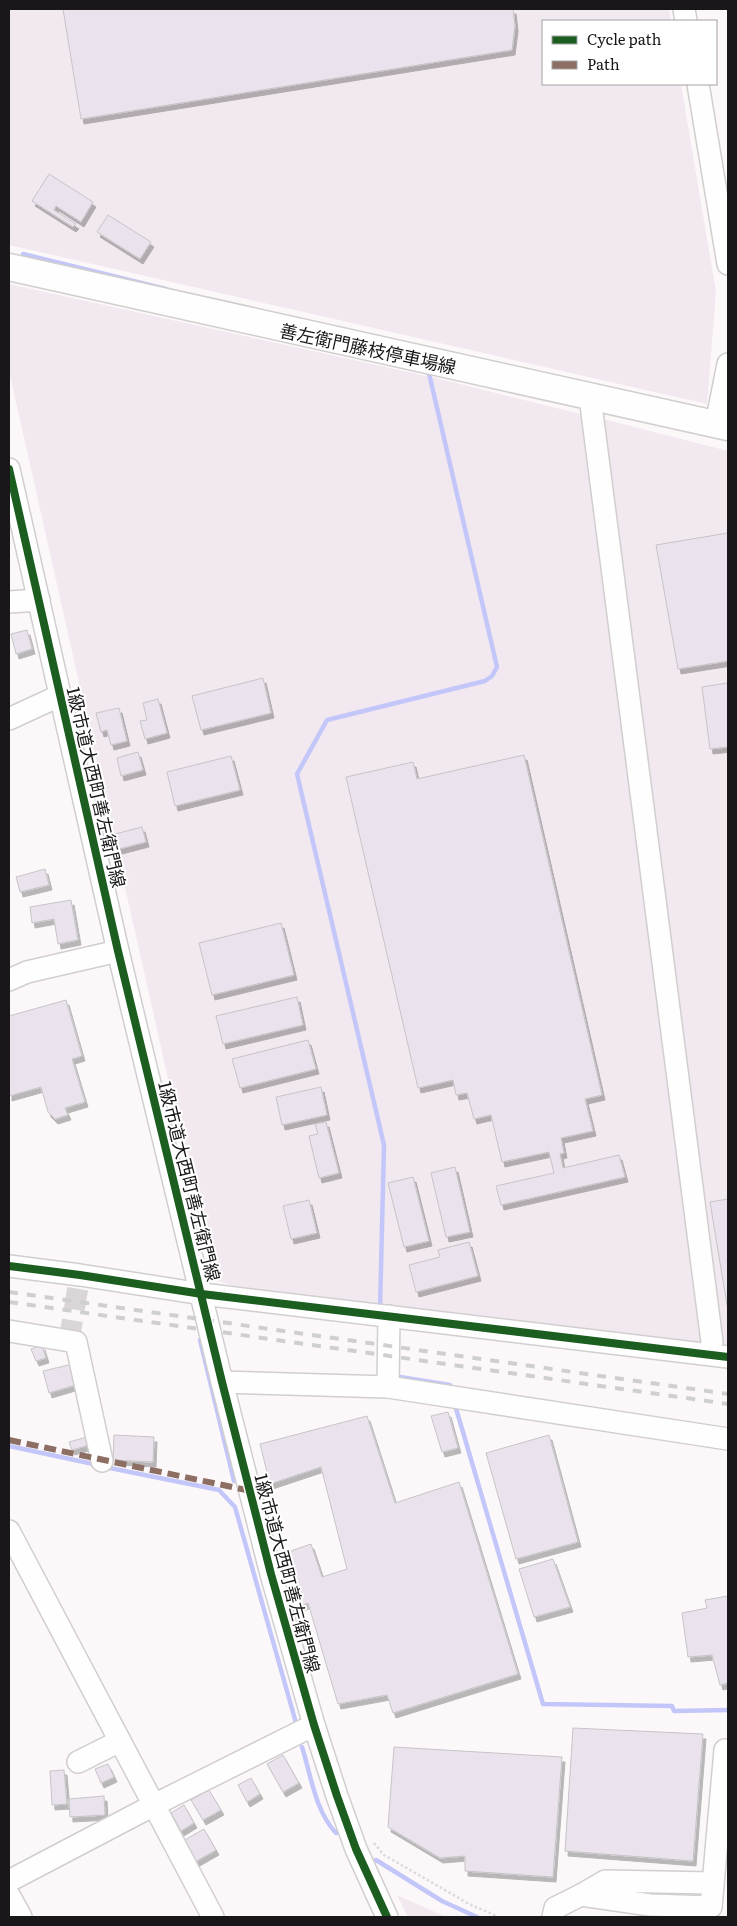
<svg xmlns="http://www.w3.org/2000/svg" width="737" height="1926" viewBox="0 0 737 1926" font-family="Literata,'Noto Sans JP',serif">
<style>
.built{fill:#f2e8ef}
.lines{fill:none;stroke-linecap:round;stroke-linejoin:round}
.stream{stroke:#c3c6f9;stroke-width:4.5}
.building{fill:#eae3ee;stroke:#c6c4c6;filter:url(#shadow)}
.minor-tunnel{stroke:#dad6d8;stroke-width:21;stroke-dasharray:21 11;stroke-linecap:butt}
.minor-casing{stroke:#d1cecf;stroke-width:24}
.major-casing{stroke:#d1cecf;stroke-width:29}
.path{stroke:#dbdadb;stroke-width:2.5;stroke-dasharray:2.5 2.5;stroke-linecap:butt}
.minor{stroke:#fffefe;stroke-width:21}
.major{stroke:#fffefe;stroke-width:26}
.rail{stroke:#d0cfd0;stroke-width:4;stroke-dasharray:9 9;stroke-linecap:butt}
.quiet{stroke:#8d6e63;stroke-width:6;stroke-dasharray:12 6;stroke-linecap:butt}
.cycleway-casing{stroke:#fff;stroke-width:11}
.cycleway{stroke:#1b5e20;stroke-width:8}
.labels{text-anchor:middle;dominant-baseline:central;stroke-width:4;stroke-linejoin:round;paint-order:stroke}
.street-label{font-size:18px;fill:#191719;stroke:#fff}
</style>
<defs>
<filter id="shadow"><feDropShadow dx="3" dy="5" stdDeviation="0" flood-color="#0004"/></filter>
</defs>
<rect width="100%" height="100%" fill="#fcf8fa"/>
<g class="built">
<path d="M9,9H669L671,21H543V84H681L716,292L707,404L9,245Z"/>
<path d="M9,284L440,379L581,414L702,1346L233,1286L213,1279L9,371Z"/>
<path d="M603,419L728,451V1350L722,1349Z"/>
<path d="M397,1895L446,1917H408Z"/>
</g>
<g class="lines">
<g class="stream">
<path d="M23,254L166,289"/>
<path d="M380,1310L384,1145L297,774L327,720L485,681L492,676L497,667L428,369"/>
<path d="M200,1340L234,1481"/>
<path d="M394,1376L450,1385L451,1390"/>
<path d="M455,1405L543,1704L672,1706L674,1711L728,1710"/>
<path d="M9,1446L98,1465"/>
<path d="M105,1467L219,1490L235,1507L296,1723"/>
<path d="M302,1747C311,1775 315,1811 336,1833"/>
<path d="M376,1860L442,1901L477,1917"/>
</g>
</g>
<g class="building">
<path d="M63,9H513L515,26L512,50L81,119Z"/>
<path d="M49,174L93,202L81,222L56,206L54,210L76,224L73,227L32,201Z"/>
<path d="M108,215L151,242L140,259L97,232Z"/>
<path d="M728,533V661L678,669L656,545Z"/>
<path d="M27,630L32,649L16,654L11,634Z"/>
<path d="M263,678L271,713L201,730L192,696Z"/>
<path d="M728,683V747L710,749L702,687Z"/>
<path d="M158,699L167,733L145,739L140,721L147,720L143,703Z"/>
<path d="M119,708L127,741L111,745L107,730L101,732L96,713Z"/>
<path d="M138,752L143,770L121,776L117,758Z"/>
<path d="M524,755L602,1095L585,1099L593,1131L561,1138L564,1153L560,1154L563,1168L619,1155L625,1177L501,1205L496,1186L554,1173L549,1152L502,1162L491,1115L474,1119L467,1093L456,1095L453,1080L418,1088L346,777L413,762L417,779Z"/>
<path d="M231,756L240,790L175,806L167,772Z"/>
<path d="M142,827L146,842L119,849L115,834Z"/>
<path d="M45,869L49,885L20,892L16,877Z"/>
<path d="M71,900L78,940L58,944L54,919L32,923L30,907Z"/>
<path d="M281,923L294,975L212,995L199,943Z"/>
<path d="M297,997L303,1025L223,1044L216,1016Z"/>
<path d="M66,1000L82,1056L72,1059L85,1102L65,1108L68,1115L55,1119L48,1112L41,1087L9,1096V1016Z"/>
<path d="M308,1040L316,1069L240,1088L232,1059Z"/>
<path d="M321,1087L327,1115L282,1125L276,1097Z"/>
<path d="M326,1122L339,1173L319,1178L309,1136L318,1134L315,1124Z"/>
<path d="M455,1167L470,1232L446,1237L431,1173Z"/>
<path d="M413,1177L429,1241L404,1247L388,1183Z"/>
<path d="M728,1199V1311L710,1202Z"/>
<path d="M309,1200L317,1233L291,1239L283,1206Z"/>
<path d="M469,1242L478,1276L416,1292L409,1265L440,1257L438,1250Z"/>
<path d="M42,1345L46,1358L36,1361L31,1349Z"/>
<path d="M73,1364L79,1384L49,1393L43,1371Z"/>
<path d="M448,1412L458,1448L442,1452L431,1416Z"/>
<path d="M367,1416L395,1503L459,1482L518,1674L393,1713L387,1695L338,1704L308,1603L301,1606L285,1553L311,1544L322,1577L347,1569L321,1467L270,1484L260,1444Z"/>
<path d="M114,1435L154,1437L153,1462L113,1460Z"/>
<path d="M549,1435L578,1542L516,1559L486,1453Z"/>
<path d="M87,1437L89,1445L72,1450L69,1442Z"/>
<path d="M553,1559L570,1607L534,1617L519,1569Z"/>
<path d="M728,1596V1683L720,1685L712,1655L688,1657L682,1613L707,1608L705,1600Z"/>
<path d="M573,1728L703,1734L693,1861L565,1851Z"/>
<path d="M394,1747L562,1757L553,1877L465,1871V1856L440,1858L388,1827Z"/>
<path d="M283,1755L299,1783L283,1792L267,1764Z"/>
<path d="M108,1764L114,1777L101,1783L95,1769Z"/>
<path d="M64,1770L67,1804L52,1805L50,1771Z"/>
<path d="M251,1778L260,1794L247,1802L238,1785Z"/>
<path d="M209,1790L221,1810L203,1820L191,1800Z"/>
<path d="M104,1796L105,1815L70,1817L69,1799Z"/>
<path d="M184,1805L194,1823L181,1831L171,1813Z"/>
<path d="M204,1829L216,1850L195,1862L183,1841Z"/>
</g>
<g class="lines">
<path class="minor-tunnel" d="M69,1341L80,1275"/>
<g class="minor-casing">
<g id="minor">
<path d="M684,9L686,21"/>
<path d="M698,84L728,264"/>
<path d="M590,397L712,1342"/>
<path d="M716,424L728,364"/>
<path d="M9,469L118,951L222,1382L271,1574L314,1725L337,1796L356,1849L387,1917"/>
<path d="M9,602L39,600"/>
<path d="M9,719L61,695"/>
<path d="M9,980L27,972L118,951"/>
<path d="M9,1266L80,1275L202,1294L728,1357"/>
<path d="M9,1331L76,1342L102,1461"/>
<path d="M222,1382L388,1387L728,1439"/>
<path d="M388,1387L389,1316"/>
<path d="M9,1531L213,1917"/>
<path d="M78,1762L120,1741"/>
<path d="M9,1881L154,1805L314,1725"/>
<path d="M9,1895L21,1917"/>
<path d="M581,1895L605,1881L713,1883"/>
<path d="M553,1917L555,1908L581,1895L650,1905L711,1907L725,1750"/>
</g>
</g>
<g class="major-casing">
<path id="major" d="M9,267L728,427"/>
</g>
<path class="path" d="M374,1843L384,1855L469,1904L499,1917"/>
<use href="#minor" class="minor"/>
<use href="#major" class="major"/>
<g class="rail">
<path d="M9,1292L728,1394"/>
<path d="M9,1302L728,1404"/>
</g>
<path class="quiet" d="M9,1440L251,1491"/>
<g class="cycleway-casing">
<g id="cycleway">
<path d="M9,469L118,951L222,1382L271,1574L314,1725L337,1796L356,1849L387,1917"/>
<path d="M9,1266L80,1275L202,1294L728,1357"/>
</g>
</g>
<use href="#cycleway" class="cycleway"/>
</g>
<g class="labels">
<g class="street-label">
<text transform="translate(368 348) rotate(12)">善左衛門藤枝停車場線</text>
<text transform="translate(97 787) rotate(77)">1級市道大西町善左衛門線</text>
<text transform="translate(190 1181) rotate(76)">1級市道大西町善左衛門線</text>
<text transform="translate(288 1573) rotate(75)">1級市道大西町善左衛門線</text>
</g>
</g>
<rect width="737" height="1926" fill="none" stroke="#191719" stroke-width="20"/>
<rect x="542" y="20" width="175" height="65" fill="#ffffff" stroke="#a3a2a3"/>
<rect x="552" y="36" width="25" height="8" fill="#1b5e20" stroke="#a3a2a3"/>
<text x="587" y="45" font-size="15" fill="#191719">Cycle path</text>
<rect x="552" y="61" width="25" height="8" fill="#8d6e63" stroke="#a3a2a3"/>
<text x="587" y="70" font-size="15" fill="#191719">Path</text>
</svg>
